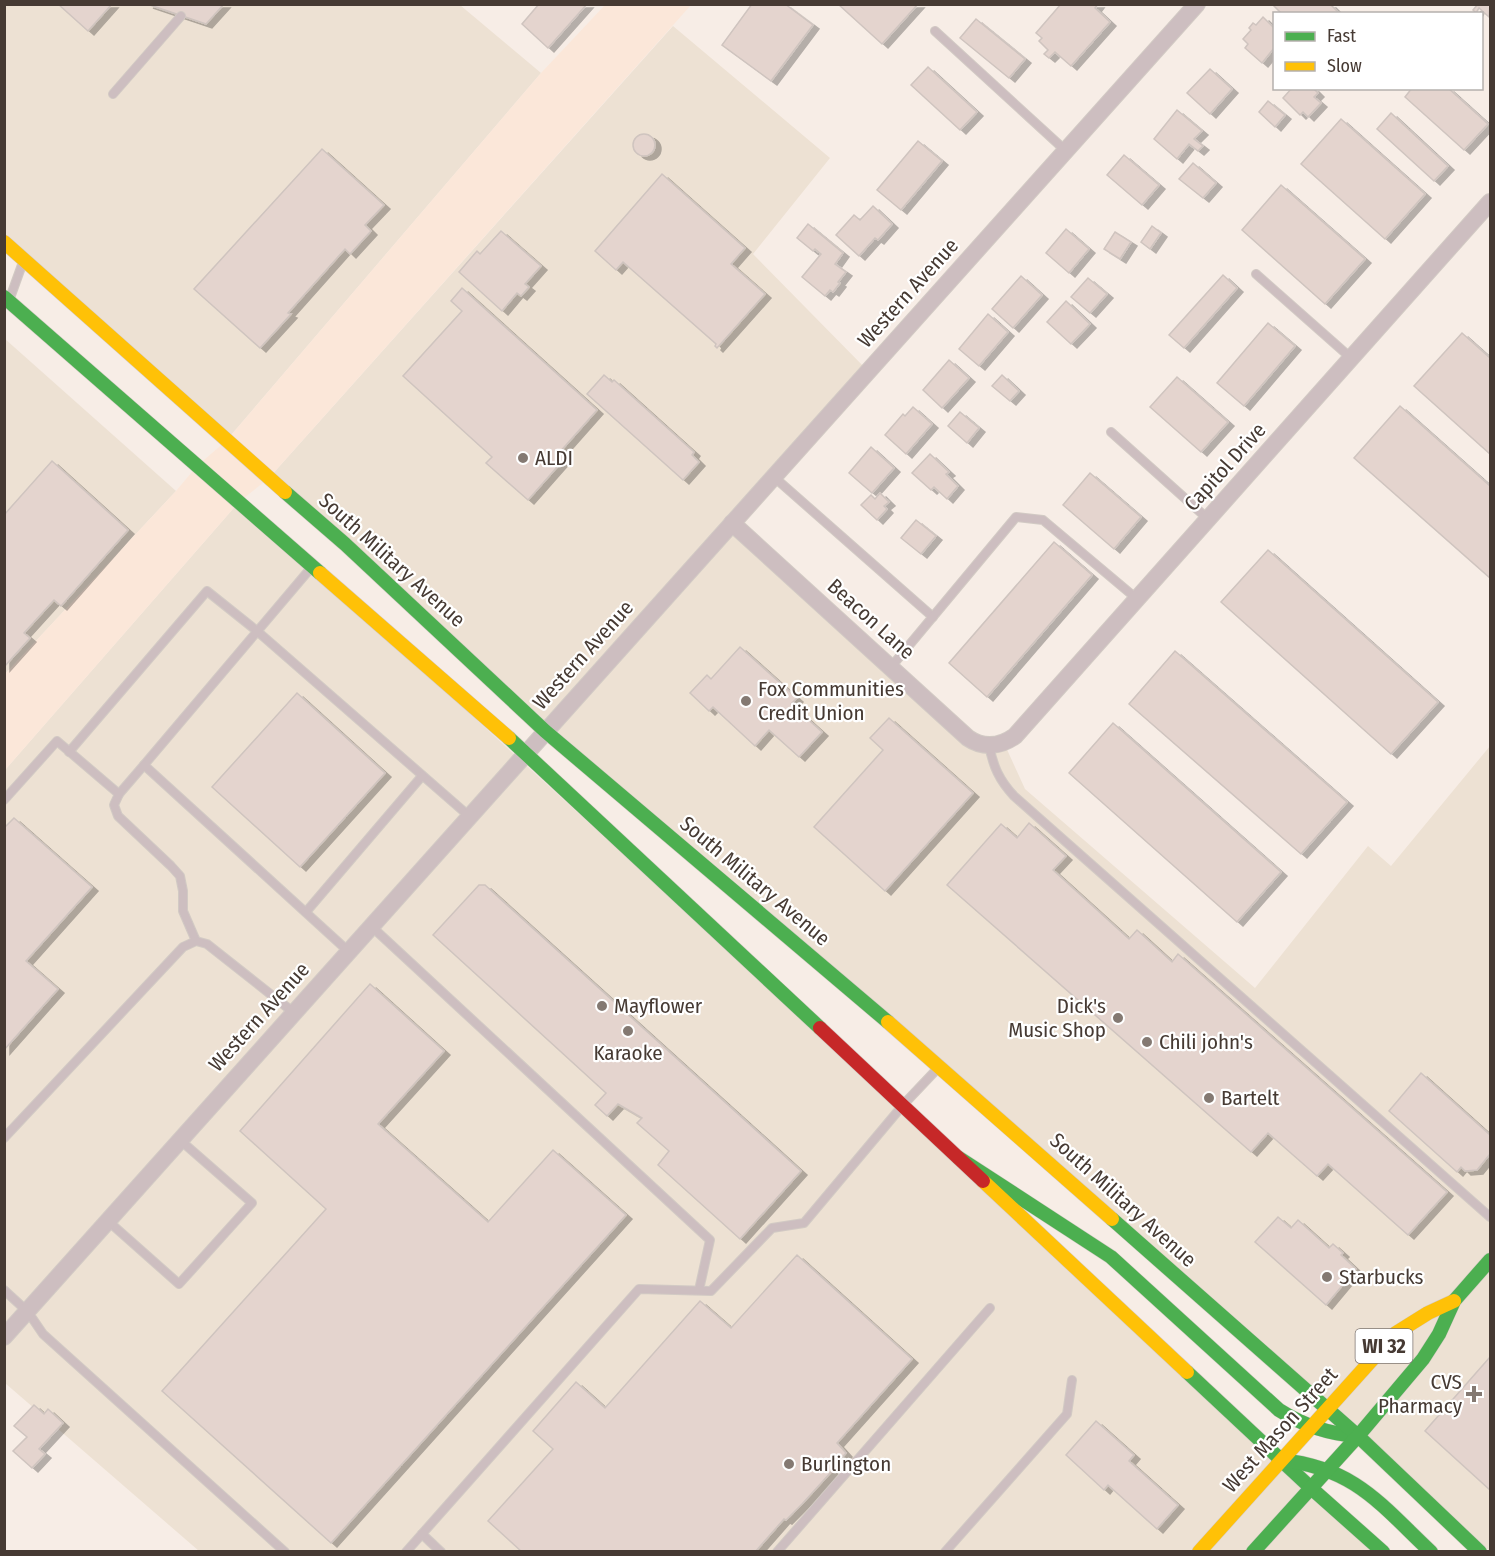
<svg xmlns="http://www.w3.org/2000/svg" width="1495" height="1556" viewBox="0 0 1495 1556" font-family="'Fira Sans Condensed',sans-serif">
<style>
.commercial{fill:#ede1d3}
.built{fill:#fbe7d9}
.building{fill:#e4d4ce;stroke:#cfc4bf;stroke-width:1.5;filter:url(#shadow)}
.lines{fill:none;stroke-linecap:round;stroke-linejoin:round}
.lane-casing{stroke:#d2cac4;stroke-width:10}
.street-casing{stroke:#d2cac4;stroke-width:18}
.fast-casing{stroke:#d2cac4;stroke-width:15}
.slow-casing{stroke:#d2cac4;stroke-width:15}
.jam-casing{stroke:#d2cac4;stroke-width:15}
.lane{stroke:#cdbec0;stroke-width:8}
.street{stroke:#cdbec0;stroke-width:16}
.fast{stroke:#4caf50;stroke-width:14}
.slow{stroke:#ffc107;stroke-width:14}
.jam{stroke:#c62828;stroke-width:14}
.poi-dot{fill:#847972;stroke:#fff;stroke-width:2}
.labels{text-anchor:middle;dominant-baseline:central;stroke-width:4.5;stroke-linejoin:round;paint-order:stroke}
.shield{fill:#fff;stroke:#7e7570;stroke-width:1.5}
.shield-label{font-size:20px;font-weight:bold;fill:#463a33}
.street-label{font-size:21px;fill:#463a33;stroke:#fff}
.poi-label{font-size:21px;fill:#463a33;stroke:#fff;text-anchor:start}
</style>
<defs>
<filter id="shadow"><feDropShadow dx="6" dy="4" stdDeviation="0" flood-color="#0004"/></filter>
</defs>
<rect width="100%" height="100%" fill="#f7ede6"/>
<g class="commercial">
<path d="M4,5H460L541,73L226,441L5,242Z"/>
<path d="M673,26L830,158L753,254L868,371L732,523L968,738L1004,743L1025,789L1255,988L1368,846L1391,866L1490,746V1551L269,478Z"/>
<path d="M5,339L176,491L5,674Z"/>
<path d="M239,502L1383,1551H199L5,1383V770Z"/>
</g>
<path class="built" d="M605,5H691L269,478L239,502L5,770V674L176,491L197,466L226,441L541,73Z"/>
<g class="building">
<path d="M58,4H112L88,31Z"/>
<path d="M147,4H224L206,24Z"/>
<path d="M539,4H587L548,48L522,24Z"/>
<path d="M752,4H785L813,25L771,81L722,45Z"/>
<path d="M838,4H918L882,44Z"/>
<path d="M1061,4H1098L1095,8L1110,22L1071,66L1055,52L1049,58L1044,54L1048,50L1039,41L1042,38L1036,33Z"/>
<path d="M1272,4H1330L1340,14H1282Z"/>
<path d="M1478,4H1490L1489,17L1479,8L1476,13L1473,10Z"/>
<path d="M1263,17L1274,28V48L1262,63L1245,48L1248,44L1243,39L1251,30L1249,28L1253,23L1256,25Z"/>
<path d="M976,19L1025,59L1009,78L960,38Z"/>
<path d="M928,67L977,112L960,130L911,85Z"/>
<path d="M1210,69L1232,89L1210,114L1187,93Z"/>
<path d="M1292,88H1313L1318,93L1314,97L1321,103L1308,117L1303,112L1300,115L1283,98Z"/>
<path d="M1412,88H1448L1488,124L1464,150L1405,97Z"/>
<path d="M1268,101L1285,115L1275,127L1259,112Z"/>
<path d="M1177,110L1202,131L1194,139L1203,146L1198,151L1189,144L1177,159L1154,139Z"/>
<path d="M1391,113L1448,166L1434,181L1377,129Z"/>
<path d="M1341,119L1425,194L1385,239L1301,164Z"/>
<circle cx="644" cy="145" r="11"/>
<path d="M918,141L942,161L901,210L877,190Z"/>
<path d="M322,149L384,205L365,225L371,231L350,254L345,249L288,313L291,314L260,348L194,289Z"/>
<path d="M1124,155L1159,185L1142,205L1107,175Z"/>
<path d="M1193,163L1216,183L1203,198L1179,179Z"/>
<path d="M662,174L745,248L731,264L765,294L717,348L715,346L716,344L623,262L616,270L595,251Z"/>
<path d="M1281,185L1365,259L1325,304L1242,230Z"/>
<path d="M873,206L892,224L878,240L875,238L859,256L836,235L854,215L860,220Z"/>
<path d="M808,224L843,253L835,264L846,272L838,282L840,283L833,292L830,290L825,296L802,277L821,254L815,249L813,251L797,238Z"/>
<path d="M1152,226L1161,233L1150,249L1141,242Z"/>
<path d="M1066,229L1089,249L1069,273L1046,253Z"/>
<path d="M501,231L541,266L525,284L529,287L521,296L517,293L502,311L459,272L477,251L480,254Z"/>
<path d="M1115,232L1131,242L1120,259L1104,249Z"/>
<path d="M1223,275L1237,288L1184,348L1169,335Z"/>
<path d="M1021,276L1042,295L1013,328L992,309Z"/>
<path d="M1088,278L1107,294L1090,313L1071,297Z"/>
<path d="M462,288L597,410L559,453L565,458L528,500L486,463L492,457L403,376L462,311L451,301Z"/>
<path d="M1066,301L1090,324L1071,344L1047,322Z"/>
<path d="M988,314L1008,332L979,366L959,349Z"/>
<path d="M1268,323L1295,346L1244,406L1217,383Z"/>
<path d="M1462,333L1490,358V454L1414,386Z"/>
<path d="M949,360L969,378L942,408L923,390Z"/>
<path d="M604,375L612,382L614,380L694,452L692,455L699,462L683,480L587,394Z"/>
<path d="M1002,375L1019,391L1010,401L992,386Z"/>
<path d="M1177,377L1228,422L1201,452L1150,407Z"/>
<path d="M1400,406L1490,486V578L1354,458Z"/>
<path d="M913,407L932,424L906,454L885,435L903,414L905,416Z"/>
<path d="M960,412L979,428L967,443L948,426Z"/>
<path d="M871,447L894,468L872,493L849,473Z"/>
<path d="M930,454L949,472L946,474L958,486L947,499L934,487L931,490L912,473Z"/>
<path d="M52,461L128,530L61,606L54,600L24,633L30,638L4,667V515Z"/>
<path d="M1090,473L1141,517L1114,549L1063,505Z"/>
<path d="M880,493L889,502L884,506L887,509L877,520L861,505L871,495L875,499Z"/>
<path d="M916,520L936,536L921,554L901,538Z"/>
<path d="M1054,542L1092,575L987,697L949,663Z"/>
<path d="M1268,550L1438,702L1391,754L1221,602Z"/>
<path d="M740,647L797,698L791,704L822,732L799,757L769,730L755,746L713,707L709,711L690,693L707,675L711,679Z"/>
<path d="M1175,651L1347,802L1301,854L1129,704Z"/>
<path d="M297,693L385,773L300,867L212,787Z"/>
<path d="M889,718L973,793L885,891L814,827L883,750L870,738Z"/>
<path d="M1113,723L1281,872L1237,922L1069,773Z"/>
<path d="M14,818L92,887L26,961L58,989L4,1050V828Z"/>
<path d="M1029,823L1066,856L1053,870L1129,939L1137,930L1172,962L1178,954L1447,1192L1408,1235L1328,1164L1317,1176L1268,1133L1251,1152L947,885L1001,824L1017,838Z"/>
<path d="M479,885H485L801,1171L740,1239L658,1165L669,1151L637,1123L642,1118L618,1104L607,1116L595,1105L606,1093L433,935Z"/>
<path d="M370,984L444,1051L378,1124L488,1222L553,1150L626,1215L331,1543L162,1391L326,1209L240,1131Z"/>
<path d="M1421,1073L1490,1135V1154L1477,1170L1465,1171L1461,1167L1457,1172L1389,1111Z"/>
<path d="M1278,1217L1291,1228L1298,1220L1329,1248L1333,1244L1343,1253L1341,1255L1356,1269L1326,1305L1255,1242Z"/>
<path d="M797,1255L912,1359L837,1443L846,1453L831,1470L832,1471L802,1504L786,1520L784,1519L755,1552H522L488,1521L553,1449L533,1431L576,1382L605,1408L700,1301L731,1328Z"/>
<path d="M1490,1357V1490L1425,1431Z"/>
<path d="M34,1405L44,1414L48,1409L63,1423L39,1449L45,1454L32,1468L13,1451L27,1437L14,1426Z"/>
<path d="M1096,1421L1134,1455L1129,1461L1178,1505L1157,1529L1108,1485L1104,1490L1066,1455Z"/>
</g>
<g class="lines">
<g class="lane-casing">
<g id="lane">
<path d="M935,31L1066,151"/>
<path d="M113,94L181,16"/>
<path d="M1256,274L1351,358"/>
<path d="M10,298L23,262"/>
<path d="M1111,432L1208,519"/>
<path d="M774,477L933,617"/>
<path d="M891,667L1016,517L1043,520L1137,599"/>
<path d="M989,745C993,766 999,780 1014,796L1490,1217"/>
<path d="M69,752L207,591L257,631L469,816"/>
<path d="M144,765L310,569"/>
<path d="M119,794L114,805L118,816L171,866L180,876L183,891V911L196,941"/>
<path d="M4,800L57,741L119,794L144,765L348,951"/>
<path d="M306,912L422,776"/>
<path d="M371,926L710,1240L699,1290"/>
<path d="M4,1138L183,947L196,941L207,944L293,1012"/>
<path d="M108,1221L179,1284L252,1203L180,1140"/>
<path d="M4,1290L28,1312L43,1334L285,1552"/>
<path d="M422,1534L441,1552"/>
<path d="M406,1552L639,1289L711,1291L772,1228L804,1223L903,1105L939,1067"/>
<path d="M777,1552L990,1308"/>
<path d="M945,1552L1067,1414L1072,1380"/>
</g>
</g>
<g class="street-casing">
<g id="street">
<path d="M732,523L968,738C984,749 1001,746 1015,736L1490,202"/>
<path d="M4,1337L1197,4"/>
</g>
</g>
<g class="fast-casing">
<g id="fast">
<path d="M4,297L320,573"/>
<path d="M285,492L345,544L545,731L888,1022"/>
<path d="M509,738L820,1028"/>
<path d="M959,1158L1111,1257L1279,1410C1304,1426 1328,1434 1358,1436"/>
<path d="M1112,1219L1358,1436L1480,1552"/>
<path d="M1187,1372L1311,1488L1383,1552"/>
<path d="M1281,1460C1355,1468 1380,1504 1431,1552"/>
<path d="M1253,1552L1358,1436L1423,1359L1439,1334L1454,1301L1490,1260"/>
</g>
</g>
<g class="slow-casing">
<g id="slow">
<path d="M4,242L285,492"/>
<path d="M320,573L509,738"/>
<path d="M888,1022L1112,1219"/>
<path d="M983,1181L1187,1372"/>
<path d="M1199,1552L1396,1333L1428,1313L1454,1301"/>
</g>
</g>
<g class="jam-casing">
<path id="jam" d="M820,1028L983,1181"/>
</g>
<use href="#lane" class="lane"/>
<use href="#street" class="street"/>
<use href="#fast" class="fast"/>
<use href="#slow" class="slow"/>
<use href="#jam" class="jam"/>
</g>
<g class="poi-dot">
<circle cx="523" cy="458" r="6"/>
<circle cx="746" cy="701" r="6"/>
<circle cx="602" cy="1006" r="6"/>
<circle cx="1118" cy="1018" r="6"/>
<circle cx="628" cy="1031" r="6"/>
<circle cx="1147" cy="1042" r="6"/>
<circle cx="1209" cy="1098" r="6"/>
<circle cx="1327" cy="1277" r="6"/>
<path d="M1471 1385h6v6h6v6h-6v6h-6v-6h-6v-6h6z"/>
<circle cx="789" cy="1464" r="6"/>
</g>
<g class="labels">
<rect class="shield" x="1355.5" y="1329" width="57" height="34" rx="4.5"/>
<g class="shield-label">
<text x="1384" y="1346">WI 32</text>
</g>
<g class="street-label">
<text transform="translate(908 293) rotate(-48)">Western Avenue</text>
<text transform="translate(1225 467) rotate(-48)">Capitol Drive</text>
<text transform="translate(392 560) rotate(42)">South Military Avenue</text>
<text transform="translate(871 619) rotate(42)">Beacon Lane</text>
<text transform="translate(583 655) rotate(-48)">Western Avenue</text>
<text transform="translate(755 881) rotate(40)">South Military Avenue</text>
<text transform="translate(259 1017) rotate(-48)">Western Avenue</text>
<text transform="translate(1123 1200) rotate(42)">South Military Avenue</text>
<text transform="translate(1280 1430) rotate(-48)">West Mason Street</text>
</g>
<g class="poi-label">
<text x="535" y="458">ALDI</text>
<text x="758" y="689">Fox Communities<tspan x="758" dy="24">Credit Union</tspan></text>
<text x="614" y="1006">Mayflower</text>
<text x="1106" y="1006" text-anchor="end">Dick's<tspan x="1106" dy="24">Music Shop</tspan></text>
<text x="1159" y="1042">Chili john's</text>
<text x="628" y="1053" text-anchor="middle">Karaoke</text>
<text x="1221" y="1098">Bartelt</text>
<text x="1339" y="1277">Starbucks</text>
<text x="1462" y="1382" text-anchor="end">CVS<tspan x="1462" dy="24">Pharmacy</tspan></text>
<text x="801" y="1464">Burlington</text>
</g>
</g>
<rect width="1495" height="1556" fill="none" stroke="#463a33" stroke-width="12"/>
<rect x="1273" y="12" width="210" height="78" fill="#ffffff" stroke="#b5b0ad" stroke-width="1.5"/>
<rect x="1285" y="32" width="30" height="9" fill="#4caf50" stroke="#b5b0ad" stroke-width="1.5"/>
<text x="1327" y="42" font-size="18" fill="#463a33">Fast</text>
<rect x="1285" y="62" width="30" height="9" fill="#ffc107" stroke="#b5b0ad" stroke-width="1.5"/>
<text x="1327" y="72" font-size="18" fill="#463a33">Slow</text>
</svg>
